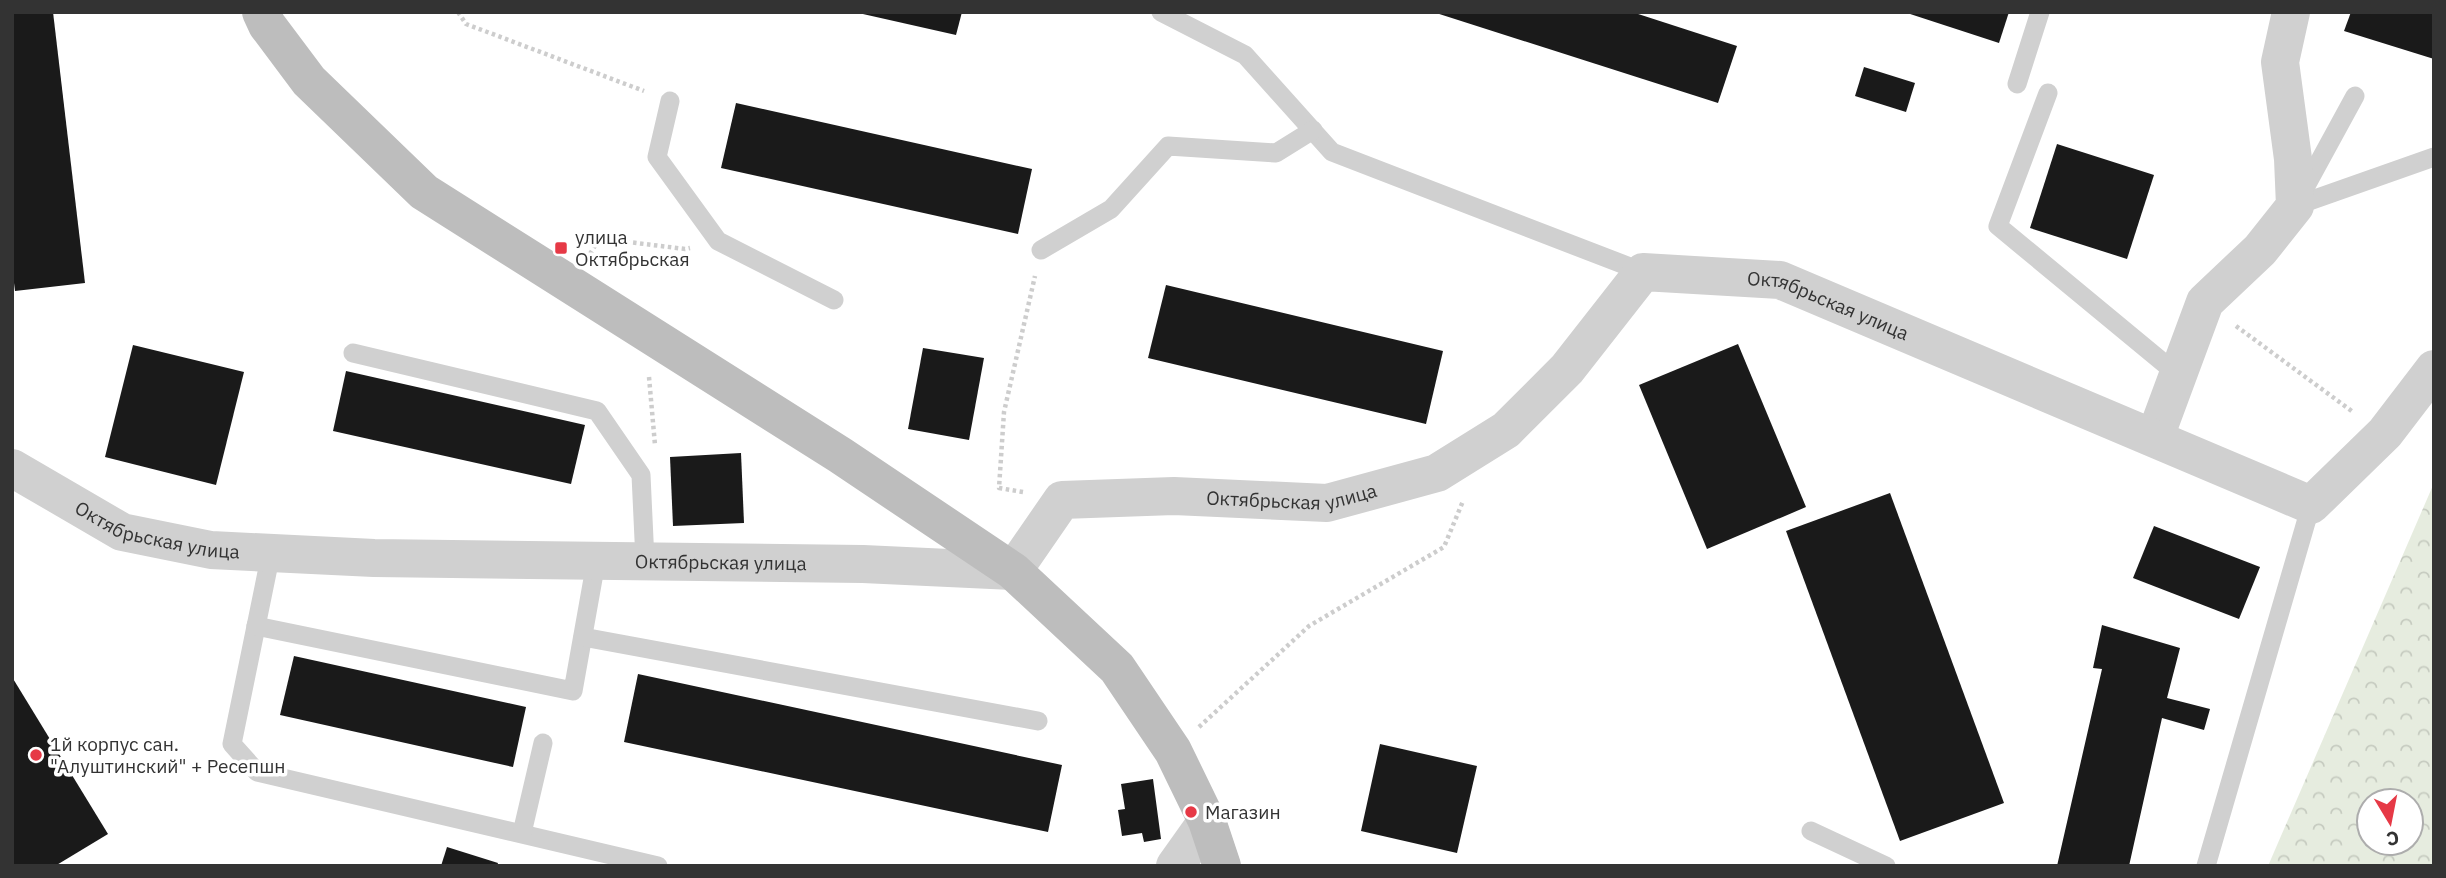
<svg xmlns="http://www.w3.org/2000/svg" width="2446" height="878" viewBox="0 0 2446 878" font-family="'IBM Plex Sans',sans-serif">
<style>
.forest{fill:url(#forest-crowns);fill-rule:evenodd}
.building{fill:#1a1a1a}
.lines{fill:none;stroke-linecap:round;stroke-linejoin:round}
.path{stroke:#cdcdcd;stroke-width:4.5;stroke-dasharray:3.5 3.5;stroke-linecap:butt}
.lane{stroke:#d0d0d0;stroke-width:19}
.street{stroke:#d0d0d0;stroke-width:38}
.secondary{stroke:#bdbdbd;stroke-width:38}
.poi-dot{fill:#e63946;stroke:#fff;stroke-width:2.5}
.labels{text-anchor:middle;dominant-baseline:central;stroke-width:7;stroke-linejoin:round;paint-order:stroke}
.poi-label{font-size:19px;fill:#333;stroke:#fff;text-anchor:start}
.street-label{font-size:19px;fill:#333;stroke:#fff}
</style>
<defs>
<pattern id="forest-crowns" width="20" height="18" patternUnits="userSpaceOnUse" patternTransform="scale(1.75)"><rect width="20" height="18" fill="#e6ecdf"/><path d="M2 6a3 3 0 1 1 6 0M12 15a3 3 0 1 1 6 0" fill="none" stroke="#c6cbc0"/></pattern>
</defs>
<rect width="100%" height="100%" fill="#fff"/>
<path class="forest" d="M2434,483V866H2268ZM2369,801H2411V843H2369Z"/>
<g class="building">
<path d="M12,12H53L85,283L15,291L12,267Z"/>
<path d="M854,12H962L956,35Z"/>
<path d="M1433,12H1632L1737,46L1718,103Z"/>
<path d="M1904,12H2009L1999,43Z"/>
<path d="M2351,12H2434V59L2344,31Z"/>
<path d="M1864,67L1915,83L1906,112L1855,96Z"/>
<path d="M736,103L1032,169L1018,234L721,168Z"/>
<path d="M2057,144L2154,175L2127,259L2030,228Z"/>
<path d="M1166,285L1443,351L1426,424L1148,358Z"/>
<path d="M1738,344L1806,507L1707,549L1639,385Z"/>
<path d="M133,345L244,372L216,485L105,457Z"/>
<path d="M923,348L984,358L969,440L908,429Z"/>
<path d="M346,371L585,425L571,484L333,431Z"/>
<path d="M741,453L744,523L673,526L670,457Z"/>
<path d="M1890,493L2004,803L1900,841L1786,531Z"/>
<path d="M2154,526L2260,567L2239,619L2133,578Z"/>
<path d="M2102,625L2180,648L2167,698L2210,709L2204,730L2162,718L2129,866H2057L2102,669L2093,668Z"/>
<path d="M294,656L526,707L513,767L280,715Z"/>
<path d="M638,674L1062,765L1048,832L624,742Z"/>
<path d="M12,677L108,834L55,866H12Z"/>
<path d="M1380,744L1477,766L1457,853L1361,831Z"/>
<path d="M1153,779L1161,839L1144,842L1142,833L1122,836L1118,810L1125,809L1121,784Z"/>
<path d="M447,847L498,863L497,866H441Z"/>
</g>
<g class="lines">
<g class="path">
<path d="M458,12L466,24L644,91"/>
<path d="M590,254L596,244L620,241L685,249L690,248"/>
<path d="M2236,326L2353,412"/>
<path d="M649,377L655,445"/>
<path d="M1023,492L999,488L1004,412L1035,276"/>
<path d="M1199,727L1309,626L1444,547L1463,501"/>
</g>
<g class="lane">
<path d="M1161,12L1245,55L1332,152L1643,272"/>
<path d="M2017,84L2040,12"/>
<path d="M2048,93L1998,226L2177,374"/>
<path d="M2355,96L2295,206L2434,157"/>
<path d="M670,101L657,157L718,241L834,300"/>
<path d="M1041,250L1111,209L1168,146L1276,153L1313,130"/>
<path d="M353,353L597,411L641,475L645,561"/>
<path d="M271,553L232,744L257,772L658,866"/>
<path d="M256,626L573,691L596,562"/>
<path d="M583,637L1038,721"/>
<path d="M1811,831L1886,866"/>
<path d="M522,833L543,743"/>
<path d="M2206,866L2311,505"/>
</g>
<g class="street">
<path d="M2155,437L2205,302L2260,250L2295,206L2293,159L2280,62L2291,12"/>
<path id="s1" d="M12,468L122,532L211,550L374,558L863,564L1013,571L1062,500L1174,496L1327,503L1437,473L1506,430L1567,369L1643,272L1780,280L2311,505L2385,433L2434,369"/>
<path d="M1175,866L1207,821"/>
</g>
<path class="secondary" d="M261,12L267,25L309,81L424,192L840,455L1013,571L1117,668L1173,751L1207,821L1222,866"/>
</g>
<g class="poi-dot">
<rect x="554" y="241" width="14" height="14" rx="3.5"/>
<circle cx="36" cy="755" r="7"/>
<circle cx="1191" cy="812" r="7"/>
</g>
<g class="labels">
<g class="poi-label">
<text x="575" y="237">улица<tspan x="575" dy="22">Октябрьская</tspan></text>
<text x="50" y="744">1й корпус сан.<tspan x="50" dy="22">"Алуштинский" + Ресепшн</tspan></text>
<text x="1205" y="812">Магазин</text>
</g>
<g class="street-label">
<text stroke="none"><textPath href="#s1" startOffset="1967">Октябрьская улица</textPath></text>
<text stroke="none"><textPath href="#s1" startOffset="1337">Октябрьская улица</textPath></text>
<text stroke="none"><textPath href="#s1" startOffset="161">Октябрьская улица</textPath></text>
<text stroke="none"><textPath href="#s1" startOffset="728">Октябрьская улица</textPath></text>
</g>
</g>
<rect width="2446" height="878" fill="none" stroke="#333333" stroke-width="28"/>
<g transform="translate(2390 822) rotate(170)"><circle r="33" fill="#ffffff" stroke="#adadad" stroke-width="2"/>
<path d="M0-5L12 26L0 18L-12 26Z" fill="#e63946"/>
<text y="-10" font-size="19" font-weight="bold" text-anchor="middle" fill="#333333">С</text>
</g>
</svg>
